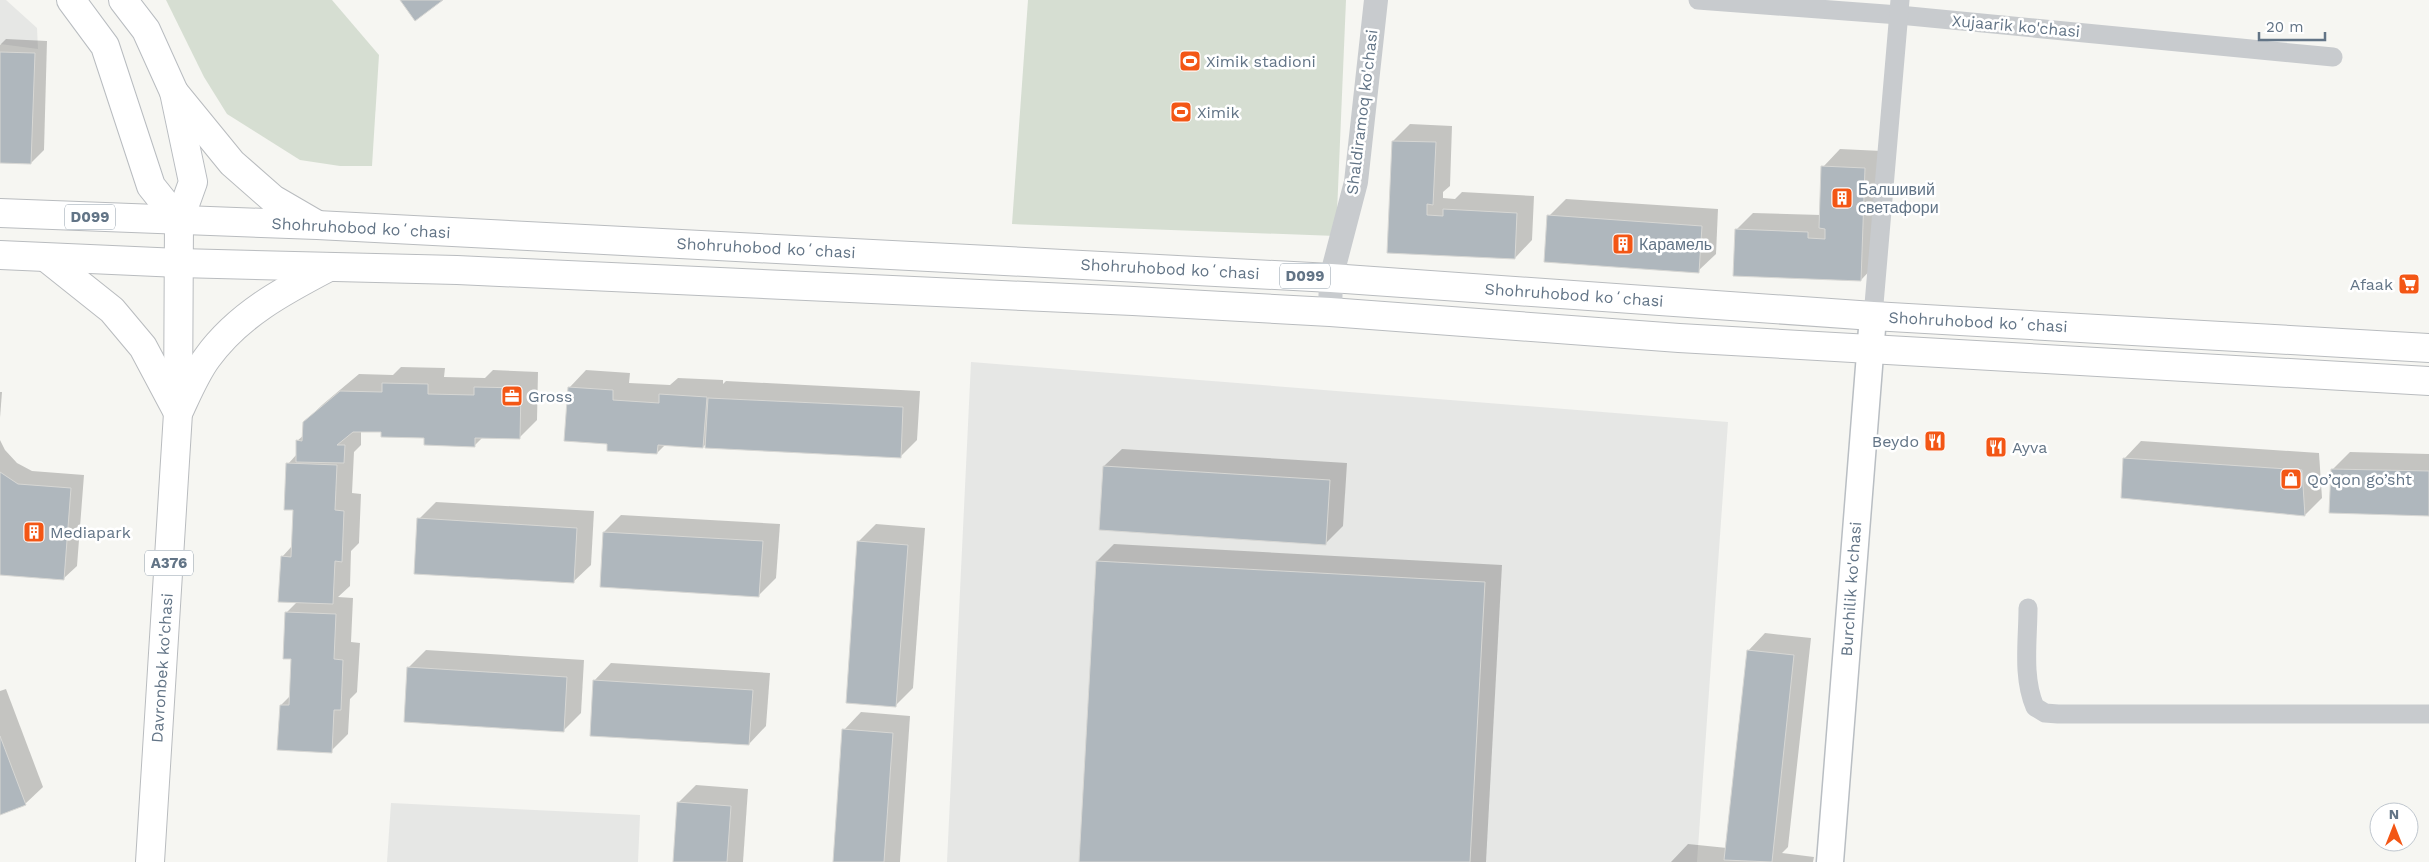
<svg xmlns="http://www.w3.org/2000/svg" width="2429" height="862" viewBox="0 0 2429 862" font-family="'Work Sans',sans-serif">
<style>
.built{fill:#e6e7e5}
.green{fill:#d6ded2}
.shadow{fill:#0003}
.building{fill:#afb7bd;stroke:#d7d7d4}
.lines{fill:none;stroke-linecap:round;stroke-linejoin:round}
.secondary-casing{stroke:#b9bec3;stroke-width:29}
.primary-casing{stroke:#b8bcc0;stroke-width:30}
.trunk-casing{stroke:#b9bcbf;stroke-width:30}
.minor{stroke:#c8cbce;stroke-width:19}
.tertiary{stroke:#c8cbce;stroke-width:24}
.secondary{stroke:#fff;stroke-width:26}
.primary{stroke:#fff;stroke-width:28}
.trunk{stroke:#fff;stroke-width:28}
.labels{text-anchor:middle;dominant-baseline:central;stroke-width:5;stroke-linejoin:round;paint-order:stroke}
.shield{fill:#fff;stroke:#919eaa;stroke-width:1}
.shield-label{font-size:15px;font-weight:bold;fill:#627486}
.street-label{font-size:16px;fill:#627486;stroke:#fff}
.poi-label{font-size:16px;fill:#627486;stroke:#fff;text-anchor:start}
</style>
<rect width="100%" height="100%" fill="#f6f6f2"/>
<g class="built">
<path d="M0,0H6L37,28L38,49L0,44Z"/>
<path d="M971,362L1728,422L1697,862H947Z"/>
<path d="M391,803L640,815L638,862H387Z"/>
</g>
<g class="green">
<path d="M166,0H332L379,55L372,166H340L300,160L227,114L204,77Z"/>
<path d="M1028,0H1346L1336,236L1012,224Z"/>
</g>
<g class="shadow">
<path d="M6,39L47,41L44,150L31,163L0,162V45Z"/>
<path d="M1410,124L1452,126L1450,186L1443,192V198L1455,199L1462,192L1534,196L1532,240L1515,258L1388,252L1393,141Z"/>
<path d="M1840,149L1882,151L1878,262L1861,280L1736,230L1753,213L1821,215L1823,167Z"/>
<path d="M1566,199L1718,209L1716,254L1698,271L1549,216Z"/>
<path d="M401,367L445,368L444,377L485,378L493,370L538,372L537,420L519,438L483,437L474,446L382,431H361V445L354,452L352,493L361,494L359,543L351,551L350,586L338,597L353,598L351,642L360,643L357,692L350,699L348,734L331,751L281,705L291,695L293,658L287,612L298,601L282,557L292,546L294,509L288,464L297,454V441L304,435V423L322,405L359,374L393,375Z"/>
<path d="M586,370L630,373L629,383L670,385L678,378L723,380V384L726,381L920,391L917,440L900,457L707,443L703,447L666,444L657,453L608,442L569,388Z"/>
<path d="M0,392H2L0,418Z"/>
<path d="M0,440L5,450L17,463L32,471L84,475L77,566L63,579L0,574Z"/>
<path d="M2141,441L2319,453L2322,498L2305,515L2124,459Z"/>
<path d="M1122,449L1347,463L1343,526L1325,544L1104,466Z"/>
<path d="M2350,452L2429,454V515L2332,470Z"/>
<path d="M436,502L594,511L591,565L573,582L419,519Z"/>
<path d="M621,515L780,524L776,578L759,595L604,532Z"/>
<path d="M876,524L925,528L913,688L896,705L858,542Z"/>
<path d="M1114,544L1502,565L1486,862H1080L1097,561Z"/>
<path d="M1765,633L1811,638L1788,847L1782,853L1814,857L1813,862H1671L1688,844L1727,848L1748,651Z"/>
<path d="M426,650L584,660L581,713L563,731L409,667Z"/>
<path d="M611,663L770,673L766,726L749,744L594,681Z"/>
<path d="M6,689L43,787L25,804L0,814V691Z"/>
<path d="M861,712L910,716L900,862H835L844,730Z"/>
<path d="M696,785L748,789L743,862H674L678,803Z"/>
</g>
<g class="building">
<path d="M400,0H443L415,21Z"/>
<path d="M0,52L35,53L31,164L0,163Z"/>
<path d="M1392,141L1436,142L1433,205L1427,204V215L1443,216V209L1517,213L1515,259L1387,253Z"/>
<path d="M1821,166L1865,168L1861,281L1733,276L1735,229L1808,232V238L1825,239V229L1819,228Z"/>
<path d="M1547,215L1702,226L1699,273L1544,262Z"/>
<path d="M382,383L428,384V394L474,395V387L521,388L520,439L475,438V447L424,445V438L381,437V432H353L337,445H345L344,463L296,462V440L302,441L303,422L340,391L382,392Z"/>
<path d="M568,387L613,390V400L659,403V394L707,397L703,448L658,445L657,454L607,451V444L564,441Z"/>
<path d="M708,398L903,407L901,458L705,448Z"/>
<path d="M2123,458L2302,470L2305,516L2121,498Z"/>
<path d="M286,463L337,465L335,510L344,511L342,562L335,561L333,604L278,602L281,556L291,557L293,510H284Z"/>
<path d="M1103,466L1330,480L1326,545L1099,530Z"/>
<path d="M2331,469L2429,471V516L2329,513Z"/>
<path d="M0,472L18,484L71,488L64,580L0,575Z"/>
<path d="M417,518L577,528L574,583L414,574Z"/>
<path d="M603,532L763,541L759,597L600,587Z"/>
<path d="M857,541L908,545L896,707L846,703Z"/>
<path d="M1096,561L1485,582L1470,862H1079Z"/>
<path d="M285,612L336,614L334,659L343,660L341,710H334L332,753L277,750L280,705H289L291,659H283Z"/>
<path d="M1747,650L1794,655L1772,862L1724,860Z"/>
<path d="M407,667L567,677L564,732L404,722Z"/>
<path d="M593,680L753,690L749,745L590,736Z"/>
<path d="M842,729L893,733L884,862H833Z"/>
<path d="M0,736L26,805L0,815Z"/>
<path d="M677,802L731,806L727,862H673Z"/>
</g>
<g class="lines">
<g class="secondary-casing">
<path id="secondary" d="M1830,862L1873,316"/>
</g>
<g class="primary-casing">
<g id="primary">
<path d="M71,0L105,46L151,186L179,221"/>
<path d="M123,0L146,30L174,92L193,182L179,221"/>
</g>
</g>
<g class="trunk-casing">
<g id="trunk">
<path d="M174,92L232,163L273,199L316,224"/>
<path d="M0,213L317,225L1331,278L1873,316L2429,348"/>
<path d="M0,255L179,263L457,270L1133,301L1330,312L1679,338L2429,381"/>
<path d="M48,259L112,310L143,347L176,409"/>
<path d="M180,409C188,392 196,373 207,358C238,315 283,291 329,267"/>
<path d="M150,862L178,413L179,221"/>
</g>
</g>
<g class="minor">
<path d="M1698,0L1899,15L2333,57"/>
<path d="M1873,316L1900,0"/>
<path d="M2028,608C2028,640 2022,677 2035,707L2045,713L2058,714H2429"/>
</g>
<path class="tertiary" d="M1330,312L1331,278L1356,182L1376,0"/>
<use href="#secondary" class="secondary"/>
<use href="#primary" class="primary"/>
<use href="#trunk" class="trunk"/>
</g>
<defs>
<g id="stadium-square" transform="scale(1.125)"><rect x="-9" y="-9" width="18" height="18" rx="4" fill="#f35615" stroke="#fff"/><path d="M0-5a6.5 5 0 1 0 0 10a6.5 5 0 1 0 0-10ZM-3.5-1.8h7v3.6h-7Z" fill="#fff"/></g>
<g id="building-square" transform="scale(1.125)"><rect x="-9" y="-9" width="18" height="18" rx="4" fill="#f35615" stroke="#fff"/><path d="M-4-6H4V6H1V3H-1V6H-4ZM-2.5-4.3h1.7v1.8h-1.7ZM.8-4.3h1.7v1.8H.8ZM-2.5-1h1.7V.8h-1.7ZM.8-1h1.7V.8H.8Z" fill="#fff"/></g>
<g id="supermarket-square" transform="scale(1.125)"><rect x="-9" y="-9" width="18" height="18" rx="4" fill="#f35615" stroke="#fff"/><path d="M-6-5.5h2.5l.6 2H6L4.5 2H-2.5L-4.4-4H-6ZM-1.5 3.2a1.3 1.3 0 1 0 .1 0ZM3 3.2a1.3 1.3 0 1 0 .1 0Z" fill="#fff"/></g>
<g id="office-square" transform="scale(1.125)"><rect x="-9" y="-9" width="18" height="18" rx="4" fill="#f35615" stroke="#fff"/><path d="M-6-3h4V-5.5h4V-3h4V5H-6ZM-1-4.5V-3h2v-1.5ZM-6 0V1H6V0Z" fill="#fff"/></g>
<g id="restaurant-square" transform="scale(1.125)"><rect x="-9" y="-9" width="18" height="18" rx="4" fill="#f35615" stroke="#fff"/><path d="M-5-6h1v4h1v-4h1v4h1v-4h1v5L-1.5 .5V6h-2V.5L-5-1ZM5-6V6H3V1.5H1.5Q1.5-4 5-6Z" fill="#fff"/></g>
<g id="shop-square" transform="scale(1.125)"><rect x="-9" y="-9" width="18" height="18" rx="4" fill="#f35615" stroke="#fff"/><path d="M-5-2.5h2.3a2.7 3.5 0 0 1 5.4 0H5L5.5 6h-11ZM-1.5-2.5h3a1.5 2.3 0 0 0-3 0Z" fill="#fff"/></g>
</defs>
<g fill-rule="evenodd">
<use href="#stadium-square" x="1190" y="61"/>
<use href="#stadium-square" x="1181" y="112"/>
<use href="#building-square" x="1842" y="198"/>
<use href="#building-square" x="1623" y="244"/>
<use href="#supermarket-square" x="2409" y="284"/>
<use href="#office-square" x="512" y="396"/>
<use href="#restaurant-square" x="1935" y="441"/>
<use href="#restaurant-square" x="1996" y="447"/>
<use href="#shop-square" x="2291" y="479"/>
<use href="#building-square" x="34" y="532"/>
</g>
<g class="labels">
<g class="shield">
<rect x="65" y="204.5" width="50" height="25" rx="4"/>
<rect x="1280" y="263.5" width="50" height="25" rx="4"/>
<rect x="145" y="550.5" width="48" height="25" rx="4"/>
</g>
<g class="shield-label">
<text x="90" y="217">D099</text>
<text x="1305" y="276">D099</text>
<text x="169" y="563">A376</text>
</g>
<g class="street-label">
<text transform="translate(2016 26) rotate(5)">Xujaarik ko'chasi</text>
<text transform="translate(1362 112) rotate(-83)">Shaldiramoq ko'chasi</text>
<text transform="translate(361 228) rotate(3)">Shohruhobod koʻchasi</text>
<text transform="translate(766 248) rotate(3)">Shohruhobod koʻchasi</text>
<text transform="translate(1170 269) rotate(3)">Shohruhobod koʻchasi</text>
<text transform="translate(1574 295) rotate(4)">Shohruhobod koʻchasi</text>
<text transform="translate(1978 322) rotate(3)">Shohruhobod koʻchasi</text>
<text transform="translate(1851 589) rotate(-86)">Burchilik ko'chasi</text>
<text transform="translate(162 668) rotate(-86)">Davronbek ko'chasi</text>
</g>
<g class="poi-label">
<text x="1206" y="61">Ximik stadioni</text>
<text x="1197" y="112">Ximik</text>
<text x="1858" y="189">Балшивий<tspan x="1858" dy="18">светафори</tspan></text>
<text x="1639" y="244">Карамель</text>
<text x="2393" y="284" text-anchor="end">Afaak</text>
<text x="528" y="396">Gross</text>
<text x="1919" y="441" text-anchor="end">Beydo</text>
<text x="2012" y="447">Ayva</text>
<text x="2307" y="479">Qo’qon go’sht</text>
<text x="50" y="532">Mediapark</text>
</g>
</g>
<g transform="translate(2394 827)"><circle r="24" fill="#ffffff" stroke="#c0c7cf"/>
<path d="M0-4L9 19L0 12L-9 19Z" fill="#f35615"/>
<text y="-8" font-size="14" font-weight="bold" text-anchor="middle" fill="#627486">N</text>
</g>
<path d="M2259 32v8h66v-8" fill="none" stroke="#627486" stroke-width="2.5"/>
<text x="2266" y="32" font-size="15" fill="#627486" stroke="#ffffff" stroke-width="4" paint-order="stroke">20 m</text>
</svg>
